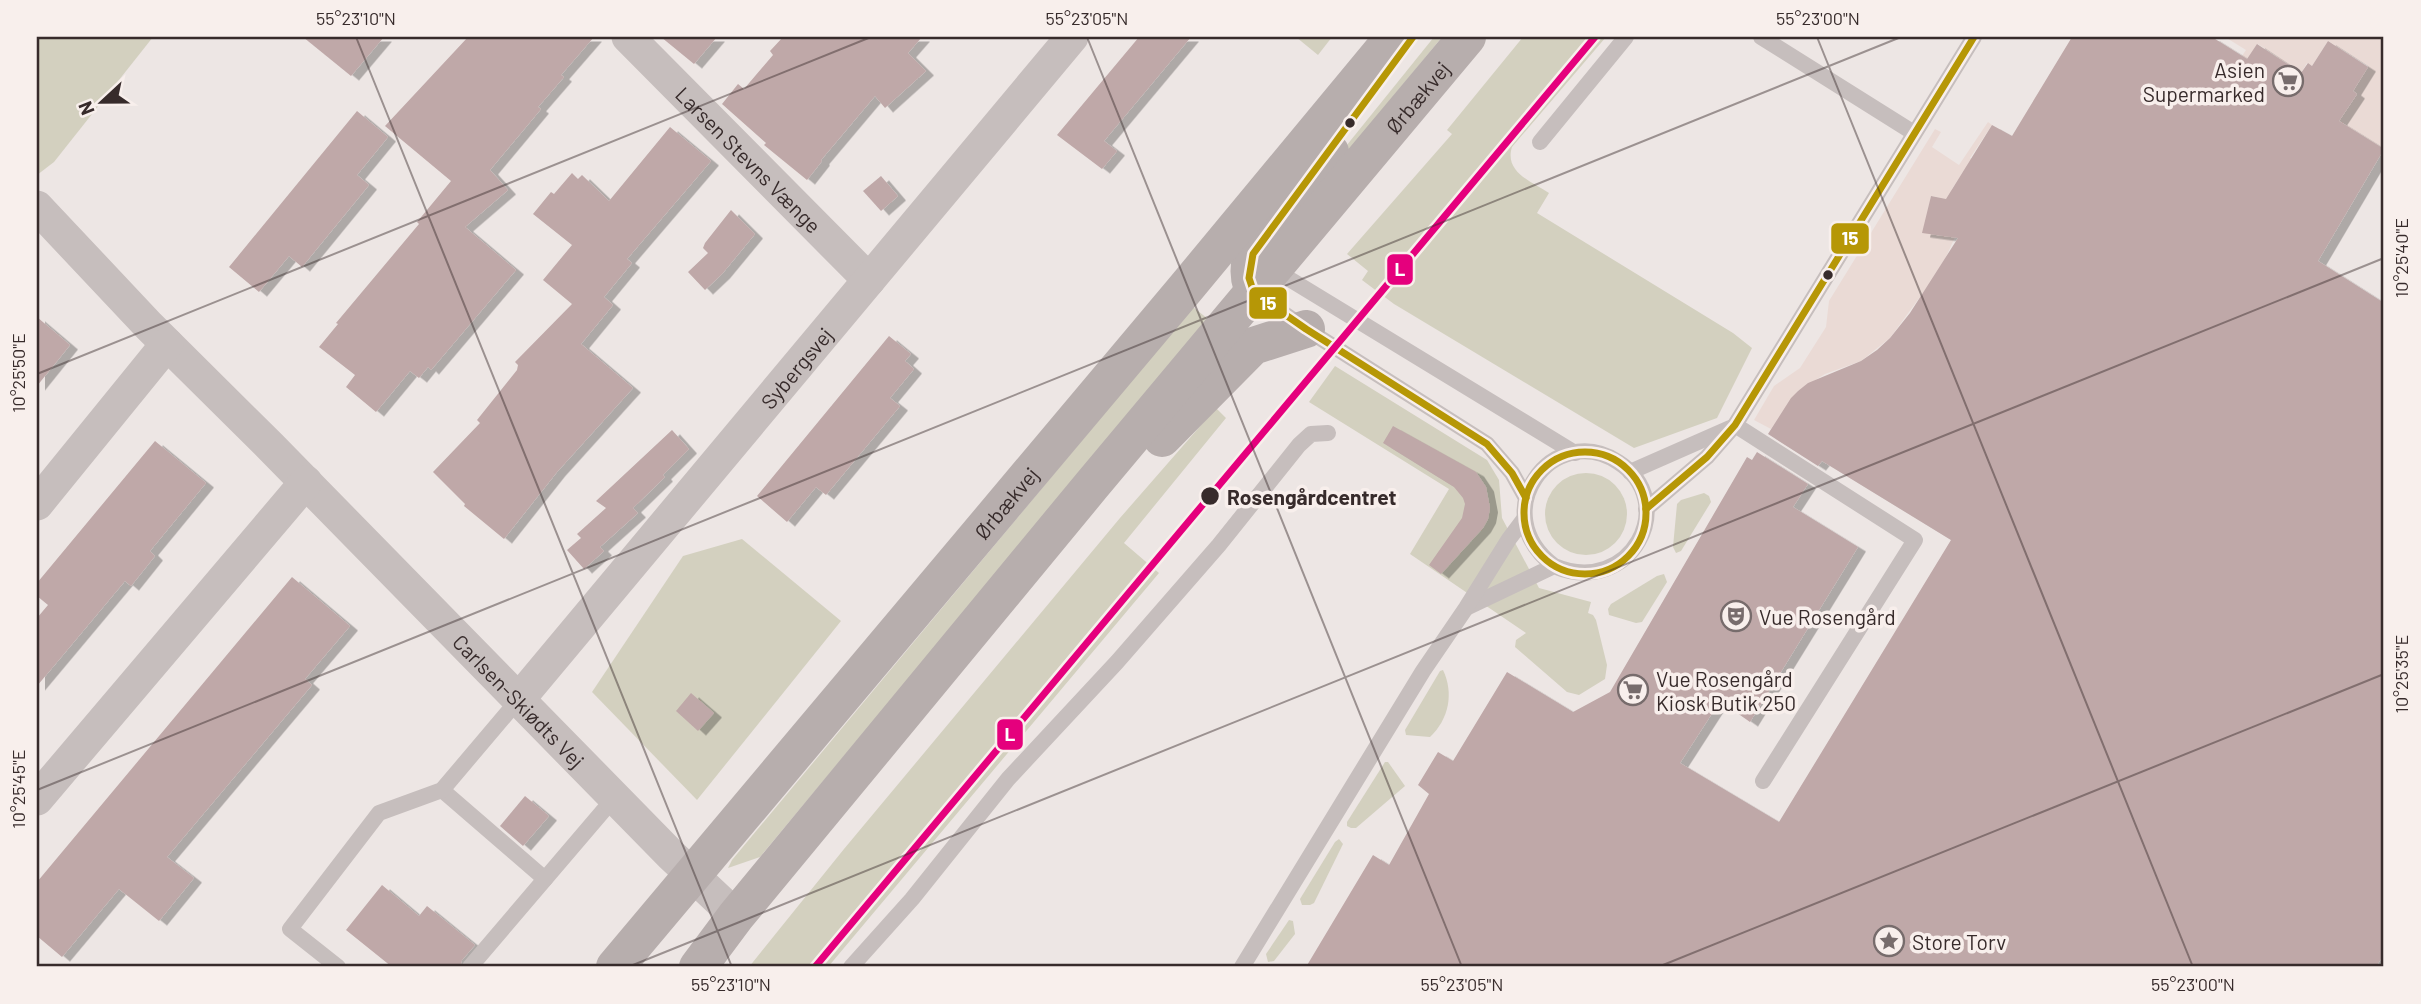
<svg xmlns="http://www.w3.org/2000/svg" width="2421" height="1004" viewBox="0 0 2421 1004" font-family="Barlow,sans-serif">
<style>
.green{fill:#d3d0bf}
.plaza{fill:#eadad5}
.building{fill:#bfa8a8;filter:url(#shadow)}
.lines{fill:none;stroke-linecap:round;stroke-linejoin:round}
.service{stroke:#c6bebd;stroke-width:16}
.minor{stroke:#c6bebd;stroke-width:33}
.secondary{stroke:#b7aead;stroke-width:38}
.bus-1-casing{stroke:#f8efec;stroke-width:12}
.bus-1{stroke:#b69706;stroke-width:7}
.tram-1-casing{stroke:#f8efec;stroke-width:12}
.tram-1{stroke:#e5007d;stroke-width:7}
.ticks{fill:none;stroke:#372b2b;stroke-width:2;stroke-opacity:0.45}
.bus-dot{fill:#372b2b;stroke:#f8efec;stroke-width:2.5}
.labels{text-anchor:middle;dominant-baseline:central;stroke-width:7;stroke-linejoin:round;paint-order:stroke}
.poi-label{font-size:21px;fill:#372b2b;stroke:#f8efec;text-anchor:start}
.street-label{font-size:21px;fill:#372b2b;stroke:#f8efec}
.stop-label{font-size:21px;font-weight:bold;fill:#372b2b;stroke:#f8efec;text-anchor:start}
.line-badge{stroke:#f8efec;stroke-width:2.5}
.badge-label{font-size:19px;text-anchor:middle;font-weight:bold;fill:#fff}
.neatline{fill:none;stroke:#372b2b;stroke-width:2.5}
.ticks-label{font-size:18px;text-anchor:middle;fill:#372b2b}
</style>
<defs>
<filter id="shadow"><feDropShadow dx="8" dy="4.5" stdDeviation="0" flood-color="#0004"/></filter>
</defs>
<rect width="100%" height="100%" fill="#ede6e4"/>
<g class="green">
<path d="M37,37H153L54,162L37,175Z"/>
<path d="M1296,37H1332L1318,55Z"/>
<path d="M1434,37H1442L1309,199L1305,197Z"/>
<path d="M1523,37H1606L1512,147C1504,172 1532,182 1549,193L1537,213L1733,333L1752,348L1717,418L1634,448L1394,304L1362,280L1368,271L1347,254L1452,134L1447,130Z"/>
<path d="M1193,307L1208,319L760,857L728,868L732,860Z"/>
<path d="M1335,366L1487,460L1499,480L1502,518L1539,588L1591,602L1588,613L1593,615L1596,620L1607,665L1605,679L1579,695L1567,692L1515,647L1516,640L1526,633L1410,554L1449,489L1309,402Z"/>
<path d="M1216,408L1226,418L1124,543L1159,573L828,967H749L844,849L1120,518Z"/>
<circle cx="1586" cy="514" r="41"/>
<path d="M1704,493L1709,496L1711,502L1681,551L1676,553L1673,547L1677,504L1681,500Z"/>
<path d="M742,539L841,621L697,800L592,692L683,556Z"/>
<path d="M1664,574L1667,582L1642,622L1636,623L1609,615L1608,609L1611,604L1657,576Z"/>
<path d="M1443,670C1454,693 1449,719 1430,737L1406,735L1405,730L1440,671Z"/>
<path d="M1385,762H1388L1405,786L1356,828H1351L1347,826V822Z"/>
<path d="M1339,839L1343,844L1314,903L1310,905H1302L1300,899L1335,842Z"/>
<path d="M1289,920L1293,921L1295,934L1274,961L1268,962L1266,954Z"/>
</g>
<g class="plaza">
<path d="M2225,37H2384V149L2339,121L2357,94L2353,91L2368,66L2328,41L2312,66L2307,63L2301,73L2258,44L2247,60L2242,56L2246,50Z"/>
<path d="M1988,122L1992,125L1970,158L1991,170L1963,172L1952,189L1972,205L1931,196L1923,232L1955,237L1946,257L1925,290L1890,338L1861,361L1825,374L1798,391L1771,429L1754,420L1774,386L1800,368L1826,327L1829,301L1935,129L1941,132L1932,147L1959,165Z"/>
</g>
<g class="building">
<path d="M303,37H384L351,76Z"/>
<path d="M468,37H594L561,75L564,77L538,107L541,109L490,170L508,190L465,227L516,270L431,370L428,367L419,378L410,371L376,412L346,387L355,375L319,347L338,324L336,323L419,224L417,222L451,181L385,126Z"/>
<path d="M661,37H717L694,64Z"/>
<path d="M783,37H922L908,53L926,71L885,108L875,96L821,160L822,161L807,180L764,145L766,143L722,104L738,84L744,89L773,55L770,51Z"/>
<path d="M1139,37H1191L1104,141L1117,151L1102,169L1057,135Z"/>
<path d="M2072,37H2212L2247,59L2257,44L2301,73L2308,63L2312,66L2328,41L2368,67L2353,91L2357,94L2339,121L2384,149L2318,261L2384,303V954L2376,967H1306L1373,855L1389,865L1429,794L1418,785L1438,752L1453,761L1507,672L1573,712L1610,692L1747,457L1752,460L1757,452L1808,484L1793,507L1858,547L1750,722L1720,701L1680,763L1779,822L1951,540L1822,461L1818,466L1768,434L1791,398L1798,391L1808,383L1861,361L1877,350L1890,338L1910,313L1958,238L1922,233L1931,196L1946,199L1992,125L2012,136Z"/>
<path d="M357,111L388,137L357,175L369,185L302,267L289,256L259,292L229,267Z"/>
<path d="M670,127L711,161L627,259L632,263L604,297L613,305L581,344L633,388L557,472L504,539L464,506L465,504L433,472L480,423L477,420L517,370L518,365L515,362L572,304L543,280L572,245L533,214L551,192L554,194L572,173L578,179L582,175L609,201Z"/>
<path d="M881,176L898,196L881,211L863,191Z"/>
<path d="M731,210L755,234L722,274L705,290L688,272L708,253L703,248L705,243Z"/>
<path d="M37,317L70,345L37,386Z"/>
<path d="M889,336L911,354L905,361L914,369L890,398L900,406L826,495L816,487L787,522L757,496Z"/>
<path d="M1393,426L1476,472L1486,487L1490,508L1488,519L1483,528L1441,574L1429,565L1462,518L1465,504L1463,498L1454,487L1383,443Z"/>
<path d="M672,430L689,449L663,475L665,477L633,508L638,513L600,547L604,551L584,569L567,550L581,538L577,534L606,508L596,501Z"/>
<path d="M155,441L206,483L150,551L155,556L131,586L125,581L37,686V618L48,605L37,596V583Z"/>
<path d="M292,577L350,626L305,679L312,685L167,857L194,878L159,921L119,889L62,957L37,936V882Z"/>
<path d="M691,693L714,713L698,731L676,711Z"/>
<path d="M525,796L549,816L523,846L500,826Z"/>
<path d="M382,885L419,916L427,906L475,945L462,960L460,967H392L346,930Z"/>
</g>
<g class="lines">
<g class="service">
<path d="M1761,37L1914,133"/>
<path d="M1540,142L1626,37"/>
<path d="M1273,269L1575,453"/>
<path d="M1254,293L1306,329L1487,444L1512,473L1526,498"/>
<path d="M1735,425L1915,540L1763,781"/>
<path d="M1630,472L1730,428"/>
<path d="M1646,509L1707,457L1735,425L1974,37"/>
<path d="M1468,607L1554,566C1631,598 1681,502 1618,462C1553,420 1484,513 1554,566"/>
<path d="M442,790L545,879"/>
<path d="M338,967L290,929L379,813L442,790L519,699"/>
<path d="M470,967L615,797"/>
<path d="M851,967L912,899L1008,779L1117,662L1219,545L1299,445L1311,434L1328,433"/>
<path d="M1242,967L1423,671L1466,608L1509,539L1524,519"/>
</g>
<g class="minor">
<path id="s1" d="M628,37L869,280"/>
<path id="s2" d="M37,207L149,326L270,446L671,855L736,916"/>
<path d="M37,504L167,344"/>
<path id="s3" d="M519,699L1072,37"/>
<path d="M37,799L306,482"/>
</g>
<g class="secondary">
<path d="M1252,286C1248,274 1249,264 1253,254L1330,152"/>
<path d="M1162,438L1253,346L1306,329"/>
<path id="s4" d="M615,967L1185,289L1394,37"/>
<path id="s5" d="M698,967L736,916L1091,486L1467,37"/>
</g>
<g class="bus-1-casing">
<g id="bus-1">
<path d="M1413,37L1253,254L1249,278L1254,293L1306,329L1487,444L1512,473L1526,498"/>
<circle cx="1585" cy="513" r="61"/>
<path d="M1646,509L1707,457L1735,425L1974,37"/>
</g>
</g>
<use href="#bus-1" class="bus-1"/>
<g class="tram-1-casing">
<path id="tram-1" d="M815,967L1595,37"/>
</g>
<use href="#tram-1" class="tram-1"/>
</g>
<path class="ticks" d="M356,37L732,967M1087,37L1462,967M1817,37L2193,967M37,374L871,37M37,790L1901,37M628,967L2384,258M1658,967L2384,674"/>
<defs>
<g id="supermarket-ring" transform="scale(1.575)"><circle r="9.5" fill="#f8efec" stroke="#776c6c" stroke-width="1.5"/><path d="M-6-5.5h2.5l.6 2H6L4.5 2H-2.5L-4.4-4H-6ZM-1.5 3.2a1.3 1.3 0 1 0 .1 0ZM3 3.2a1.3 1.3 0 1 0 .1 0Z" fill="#776c6c"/></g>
<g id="theatre-ring" transform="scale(1.575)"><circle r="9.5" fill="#f8efec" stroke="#776c6c" stroke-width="1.5"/><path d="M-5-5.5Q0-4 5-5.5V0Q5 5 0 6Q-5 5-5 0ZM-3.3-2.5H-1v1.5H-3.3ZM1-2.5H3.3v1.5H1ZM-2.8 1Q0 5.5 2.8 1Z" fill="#776c6c"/></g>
<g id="sight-ring" transform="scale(1.575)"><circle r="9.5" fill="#f8efec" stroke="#776c6c" stroke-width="1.5"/><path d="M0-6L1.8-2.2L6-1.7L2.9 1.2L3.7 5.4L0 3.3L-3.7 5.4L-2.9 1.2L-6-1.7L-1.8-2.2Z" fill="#776c6c"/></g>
</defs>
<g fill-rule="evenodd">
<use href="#supermarket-ring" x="2288" y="81"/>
<use href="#theatre-ring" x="1736" y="616"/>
<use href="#supermarket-ring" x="1633" y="690"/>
<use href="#sight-ring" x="1889" y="941"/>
</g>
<g class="bus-dot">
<circle cx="1350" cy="123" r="6"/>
<circle cx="1828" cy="275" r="6"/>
<circle cx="1210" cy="496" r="10"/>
</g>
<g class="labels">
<g class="poi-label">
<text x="2265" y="69" text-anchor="end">Asien<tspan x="2265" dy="24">Supermarked</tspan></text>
<text x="1759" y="616">Vue Rosengård</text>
<text x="1656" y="678">Vue Rosengård<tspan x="1656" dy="24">Kiosk Butik 250</tspan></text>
<text x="1912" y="941">Store Torv</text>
</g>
<g class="street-label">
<text stroke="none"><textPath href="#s5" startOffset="1129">Ørbækvej</textPath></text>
<text stroke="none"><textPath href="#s1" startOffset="172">Larsen Stevns Vænge</textPath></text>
<text stroke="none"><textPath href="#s3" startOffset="432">Sybergsvej</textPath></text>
<text stroke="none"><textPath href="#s4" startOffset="607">Ørbækvej</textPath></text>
<text stroke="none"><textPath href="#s2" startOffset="690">Carlsen-Skiødts Vej</textPath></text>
</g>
<g class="stop-label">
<text x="1227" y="496">Rosengårdcentret</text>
</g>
</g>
<g class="line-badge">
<rect x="1830" y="222" width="40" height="33" rx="7" fill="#b69706"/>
<rect x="1386" y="253" width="28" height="33" rx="7" fill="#e5007d"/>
<rect x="1248" y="286" width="40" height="34" rx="7" fill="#b69706"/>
<rect x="996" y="718" width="28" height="33" rx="7" fill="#e5007d"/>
</g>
<g class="badge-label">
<text x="1850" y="245">15</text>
<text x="1400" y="276">L</text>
<text x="1268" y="310">15</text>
<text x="1010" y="741">L</text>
</g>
<rect width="2421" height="1004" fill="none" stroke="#f8efec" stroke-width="77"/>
<g transform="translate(102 102) rotate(248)" stroke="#f8efec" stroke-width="5" paint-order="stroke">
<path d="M0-5L12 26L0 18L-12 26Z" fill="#372b2b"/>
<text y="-10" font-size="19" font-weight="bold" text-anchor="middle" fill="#372b2b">N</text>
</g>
<rect x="38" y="38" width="2344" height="927" class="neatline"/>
<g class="ticks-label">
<text x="356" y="25">55°23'10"N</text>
<text x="1087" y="25">55°23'05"N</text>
<text x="1818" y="25">55°23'00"N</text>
<text transform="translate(2402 258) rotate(-90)" y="6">10°25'40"E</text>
<text transform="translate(19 373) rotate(-90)" y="6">10°25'50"E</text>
<text transform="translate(2402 674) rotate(-90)" y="6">10°25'35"E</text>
<text transform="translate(19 789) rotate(-90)" y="6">10°25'45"E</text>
<text x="731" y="991">55°23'10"N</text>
<text x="1462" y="991">55°23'05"N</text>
<text x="2193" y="991">55°23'00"N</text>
</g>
</svg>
